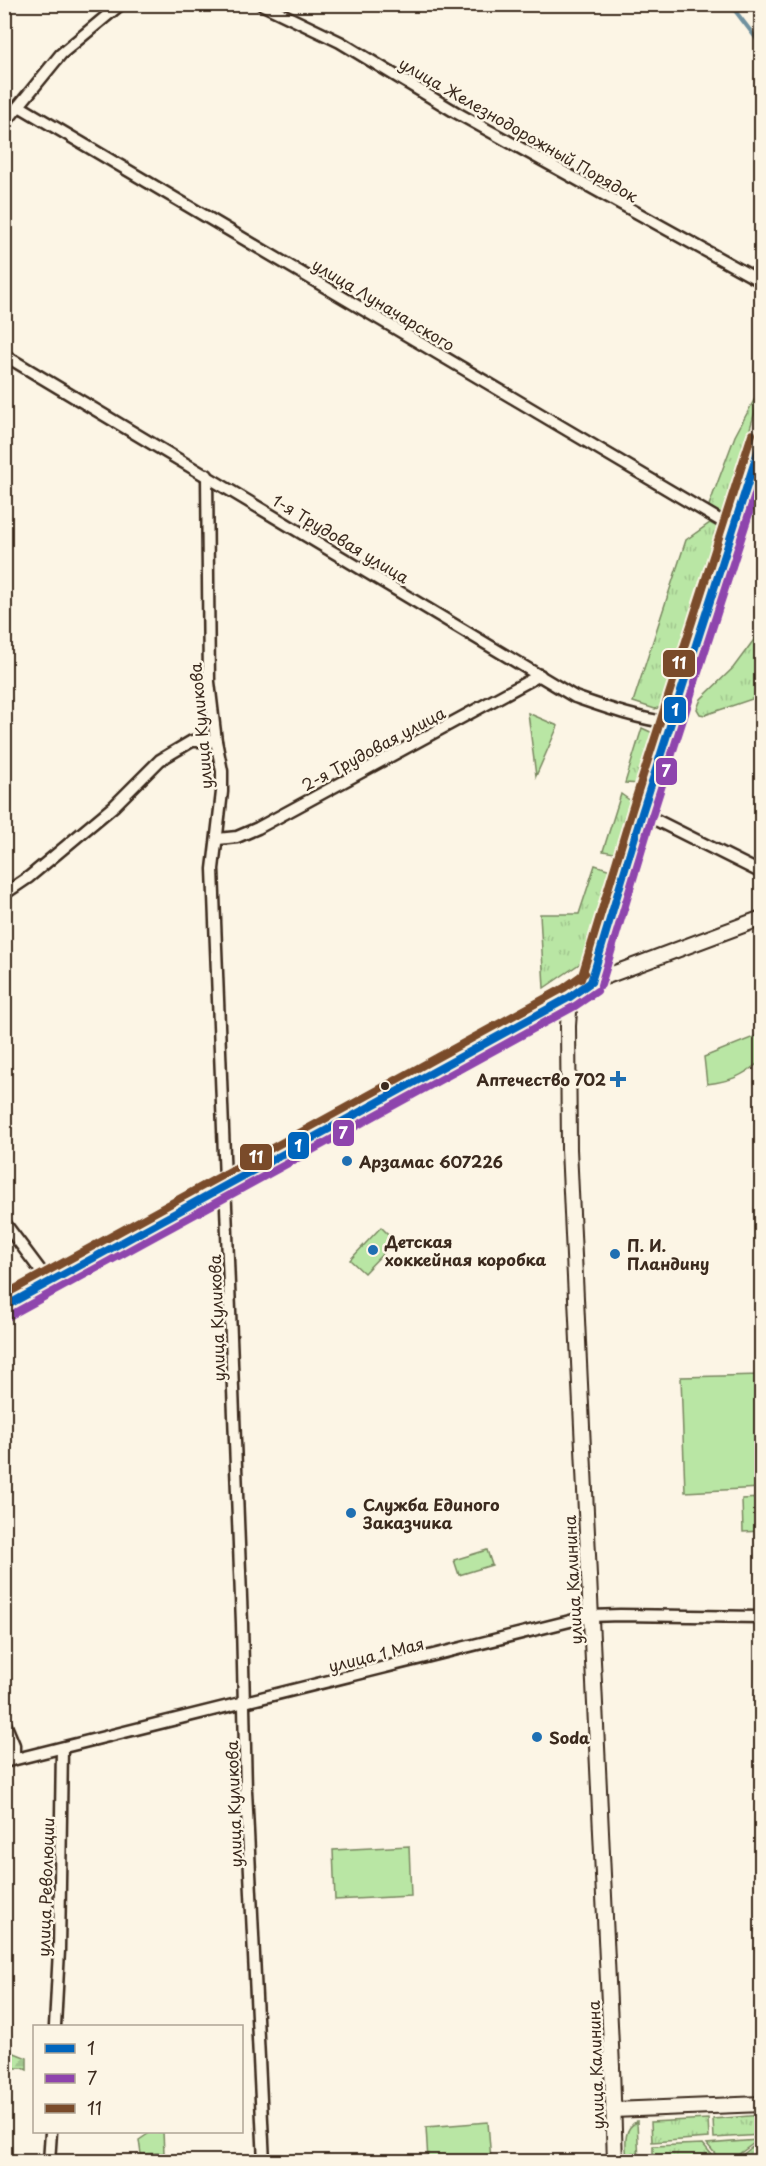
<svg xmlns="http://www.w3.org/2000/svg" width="766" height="2166" viewBox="0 0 766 2166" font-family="'Playpen Sans',sans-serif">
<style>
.grass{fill:url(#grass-tufts);stroke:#7a8861;stroke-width:1.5}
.forest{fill:url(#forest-firs);stroke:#7a8861;stroke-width:1.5}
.park{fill:#b9e6a4;stroke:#7a8861;stroke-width:1.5}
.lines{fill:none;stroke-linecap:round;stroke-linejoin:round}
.stream{stroke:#70919f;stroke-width:4}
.street-casing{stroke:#3b2a1e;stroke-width:15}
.secondary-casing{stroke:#3b2a1e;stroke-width:18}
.street{stroke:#fcf5e5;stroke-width:10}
.secondary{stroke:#fcf5e5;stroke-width:14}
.bus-1-casing{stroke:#fcf5e5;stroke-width:12}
.bus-2-casing{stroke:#fcf5e5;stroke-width:12}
.bus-3-casing{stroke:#fcf5e5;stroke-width:12}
.bus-1{stroke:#0065bd;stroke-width:8}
.bus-2{stroke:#8e44ad;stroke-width:8}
.bus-3{stroke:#7a4b2a;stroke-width:8}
.poi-dot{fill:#1f6fb2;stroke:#fcf5e5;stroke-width:2}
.bus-dot{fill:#3b2a1e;stroke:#fcf5e5;stroke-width:2}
.labels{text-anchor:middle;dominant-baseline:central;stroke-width:5;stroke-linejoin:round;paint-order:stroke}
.street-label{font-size:16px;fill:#3b2a1e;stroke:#fcf5e5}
.poi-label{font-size:16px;font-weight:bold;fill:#3b2a1e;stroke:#fcf5e5;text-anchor:start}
.line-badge{stroke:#fcf5e5;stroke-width:2}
.badge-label{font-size:16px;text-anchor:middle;font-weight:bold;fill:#fff}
</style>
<defs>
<pattern id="grass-tufts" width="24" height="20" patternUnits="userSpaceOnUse" patternTransform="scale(1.5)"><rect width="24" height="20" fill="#b9e6a4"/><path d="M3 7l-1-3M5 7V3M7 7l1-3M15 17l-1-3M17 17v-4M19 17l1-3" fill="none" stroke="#a0c58d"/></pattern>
<pattern id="forest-firs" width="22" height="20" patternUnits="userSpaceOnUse" patternTransform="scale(1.5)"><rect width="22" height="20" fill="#b9e6a4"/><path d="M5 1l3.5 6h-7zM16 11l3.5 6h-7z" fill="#a0c58d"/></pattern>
</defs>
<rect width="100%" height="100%" fill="#fcf5e5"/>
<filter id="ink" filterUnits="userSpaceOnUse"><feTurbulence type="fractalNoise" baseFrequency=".0167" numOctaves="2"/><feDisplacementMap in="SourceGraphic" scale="12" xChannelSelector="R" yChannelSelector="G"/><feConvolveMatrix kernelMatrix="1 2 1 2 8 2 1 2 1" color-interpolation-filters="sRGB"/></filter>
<g filter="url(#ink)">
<g class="grass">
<path d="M761,387V392L723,518L708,508L735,436Z"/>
<path d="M710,523L721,529L666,705L655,709L633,702L686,540Z"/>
<path d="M759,633L762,634L761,696L705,715L700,714L697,709L701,699L733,668Z"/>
<path d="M642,728L657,735L642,784L625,783Z"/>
<path d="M621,794L635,804L619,854L603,851Z"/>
<path d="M595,865L614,871L585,960L544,988L540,914H579Z"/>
<path d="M761,2115V2135L714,2138L713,2119Z"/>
<path d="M708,2119L709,2138L652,2142L651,2122Z"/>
<path d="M637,2121L639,2161H627C626,2145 622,2130 637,2121Z"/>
<path d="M758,2140L730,2161H721L707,2144Z"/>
<path d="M761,2140V2161H735Z"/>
<path d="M703,2144L717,2161H653V2146Z"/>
</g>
<path class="forest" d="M5,2051L12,2052L27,2058V2070L23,2068H5Z"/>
<g class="park">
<path d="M528,713L558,726L536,776Z"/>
<path d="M761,1034V1061C741,1077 731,1081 707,1084L704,1057Z"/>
<path d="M381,1227L395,1241L364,1273L350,1260Z"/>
<path d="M761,1375V1488L685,1492L681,1377Z"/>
<path d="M761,1498V1531L743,1532L742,1499Z"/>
<path d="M487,1550L492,1565L459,1575L454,1560Z"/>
<path d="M409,1846L411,1896L335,1900L333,1850Z"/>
<path d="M488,2122L491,2161H428L426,2127Z"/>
<path d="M151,2132H163L164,2153L141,2154L139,2140Z"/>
</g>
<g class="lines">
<path class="stream" d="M730,4L762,46"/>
<g class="street-casing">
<g id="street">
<path d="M261,4L340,42L457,113L762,282"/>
<path d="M19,106L733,528"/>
<path d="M4,124L61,54L121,4"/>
<path d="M4,355L575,697C607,708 638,719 672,723"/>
<path d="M207,475L209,682L216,741L222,771V792L213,869L242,1623L246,1790L264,2162"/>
<path d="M642,813L762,873"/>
<path d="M218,839L237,837L258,828L540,675"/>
<path d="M4,894L29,877L114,806L160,760L192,741H216"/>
<path d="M4,1222L49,1282"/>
<path d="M4,1721L14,1745V1759"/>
<path d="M4,1762L590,1616L620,1615L760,1617"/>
<path d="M55,2026L59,1950L62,1748"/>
<path d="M49,2162L51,2132"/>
</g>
</g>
<g class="secondary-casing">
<g id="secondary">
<path d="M591,982L642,813L762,437"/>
<path d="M570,997L568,1026L569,1149L612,2067L615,2162"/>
<path d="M4,1307L570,997L591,982L762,918"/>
<path d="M613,2110L762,2104"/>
</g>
</g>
<use href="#street" class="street"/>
<use href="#secondary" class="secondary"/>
<g class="bus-1-casing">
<g id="bus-1">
<path d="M591,982L642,813L762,439"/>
<path d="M4,1307L570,997L591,982"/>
</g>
</g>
<g class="bus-2-casing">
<g id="bus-2">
<path d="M601,985L652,816L762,473"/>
<path d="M9,1316L575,1006L597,991"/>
</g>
</g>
<g class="bus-3-casing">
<g id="bus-3">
<path d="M581,979L632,810L752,434"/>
<path d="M4,1295L564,988L585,973"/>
</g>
</g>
<use href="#bus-1" class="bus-1"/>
<use href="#bus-2" class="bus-2"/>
<use href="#bus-3" class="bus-3"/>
</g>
</g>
<g class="poi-dot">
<path d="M615 1070h6v6h6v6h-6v6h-6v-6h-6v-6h6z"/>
<circle cx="347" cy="1161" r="6"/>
<circle cx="373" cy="1250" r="6"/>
<circle cx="615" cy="1254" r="6"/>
<circle cx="351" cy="1513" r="6"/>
<circle cx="537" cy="1737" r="6"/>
</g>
<circle class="bus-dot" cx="385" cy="1086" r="5"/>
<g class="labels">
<g class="street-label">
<text transform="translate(519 129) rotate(30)">улица Железнодорожный Порядок</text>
<text transform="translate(384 304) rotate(31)">улица Луначарского</text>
<text transform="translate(341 538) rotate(31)">1-я Трудовая улица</text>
<text transform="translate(200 726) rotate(-95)">улица Куликова</text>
<text transform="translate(373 748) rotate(-28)">2-я Трудовая улица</text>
<text transform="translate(216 1318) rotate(-92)">улица Куликова</text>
<text transform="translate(572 1580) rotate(-93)">улица Калинина</text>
<text transform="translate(376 1654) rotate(-14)">улица 1 Мая</text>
<text transform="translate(233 1804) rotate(-92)">улица Куликова</text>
<text transform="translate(45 1887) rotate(-88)">улица Революции</text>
<text transform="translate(595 2065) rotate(-92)">улица Калинина</text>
</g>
<g class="poi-label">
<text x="606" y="1079" text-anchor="end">Аптечество 702</text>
<text x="359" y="1161">Арзамас 607226</text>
<text x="385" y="1241">Детская<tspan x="385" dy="18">хоккейная коробка</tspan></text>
<text x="627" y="1245">П. И.<tspan x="627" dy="18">Пландину</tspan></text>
<text x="363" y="1504">Служба Единого<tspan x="363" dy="18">Заказчика</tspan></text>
<text x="549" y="1737">Soda</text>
</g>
</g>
<g class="line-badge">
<rect x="662" y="649" width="34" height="29" rx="6" fill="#7a4b2a"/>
<rect x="663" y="696" width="24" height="28" rx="6" fill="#0065bd"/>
<rect x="655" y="757" width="23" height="29" rx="6" fill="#8e44ad"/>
<rect x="332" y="1119" width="23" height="28" rx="6" fill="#8e44ad"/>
<rect x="287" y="1131" width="23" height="29" rx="6" fill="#0065bd"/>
<rect x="239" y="1143" width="34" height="28" rx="6" fill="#7a4b2a"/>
</g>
<g class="badge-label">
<text x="679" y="669">11</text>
<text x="675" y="716">1</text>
<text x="666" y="777">7</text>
<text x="343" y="1139">7</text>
<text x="298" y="1152">1</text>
<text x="256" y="1163">11</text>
</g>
<rect width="766" height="2166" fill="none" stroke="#fcf5e5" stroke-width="24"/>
<rect x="12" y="12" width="742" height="2142" fill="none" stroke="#3b2a1e" stroke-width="2" filter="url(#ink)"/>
<rect x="33" y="2025" width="210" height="108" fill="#fcf5e5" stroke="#afa495" stroke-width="1.5"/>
<rect x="45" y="2044" width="30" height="9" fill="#0065bd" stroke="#afa495" stroke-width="1.5"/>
<text x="87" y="2055" font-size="18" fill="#3b2a1e">1</text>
<rect x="45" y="2074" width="30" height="9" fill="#8e44ad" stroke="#afa495" stroke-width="1.5"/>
<text x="87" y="2085" font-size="18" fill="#3b2a1e">7</text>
<rect x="45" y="2104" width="30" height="9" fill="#7a4b2a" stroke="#afa495" stroke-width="1.5"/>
<text x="87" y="2115" font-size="18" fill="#3b2a1e">11</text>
</svg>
